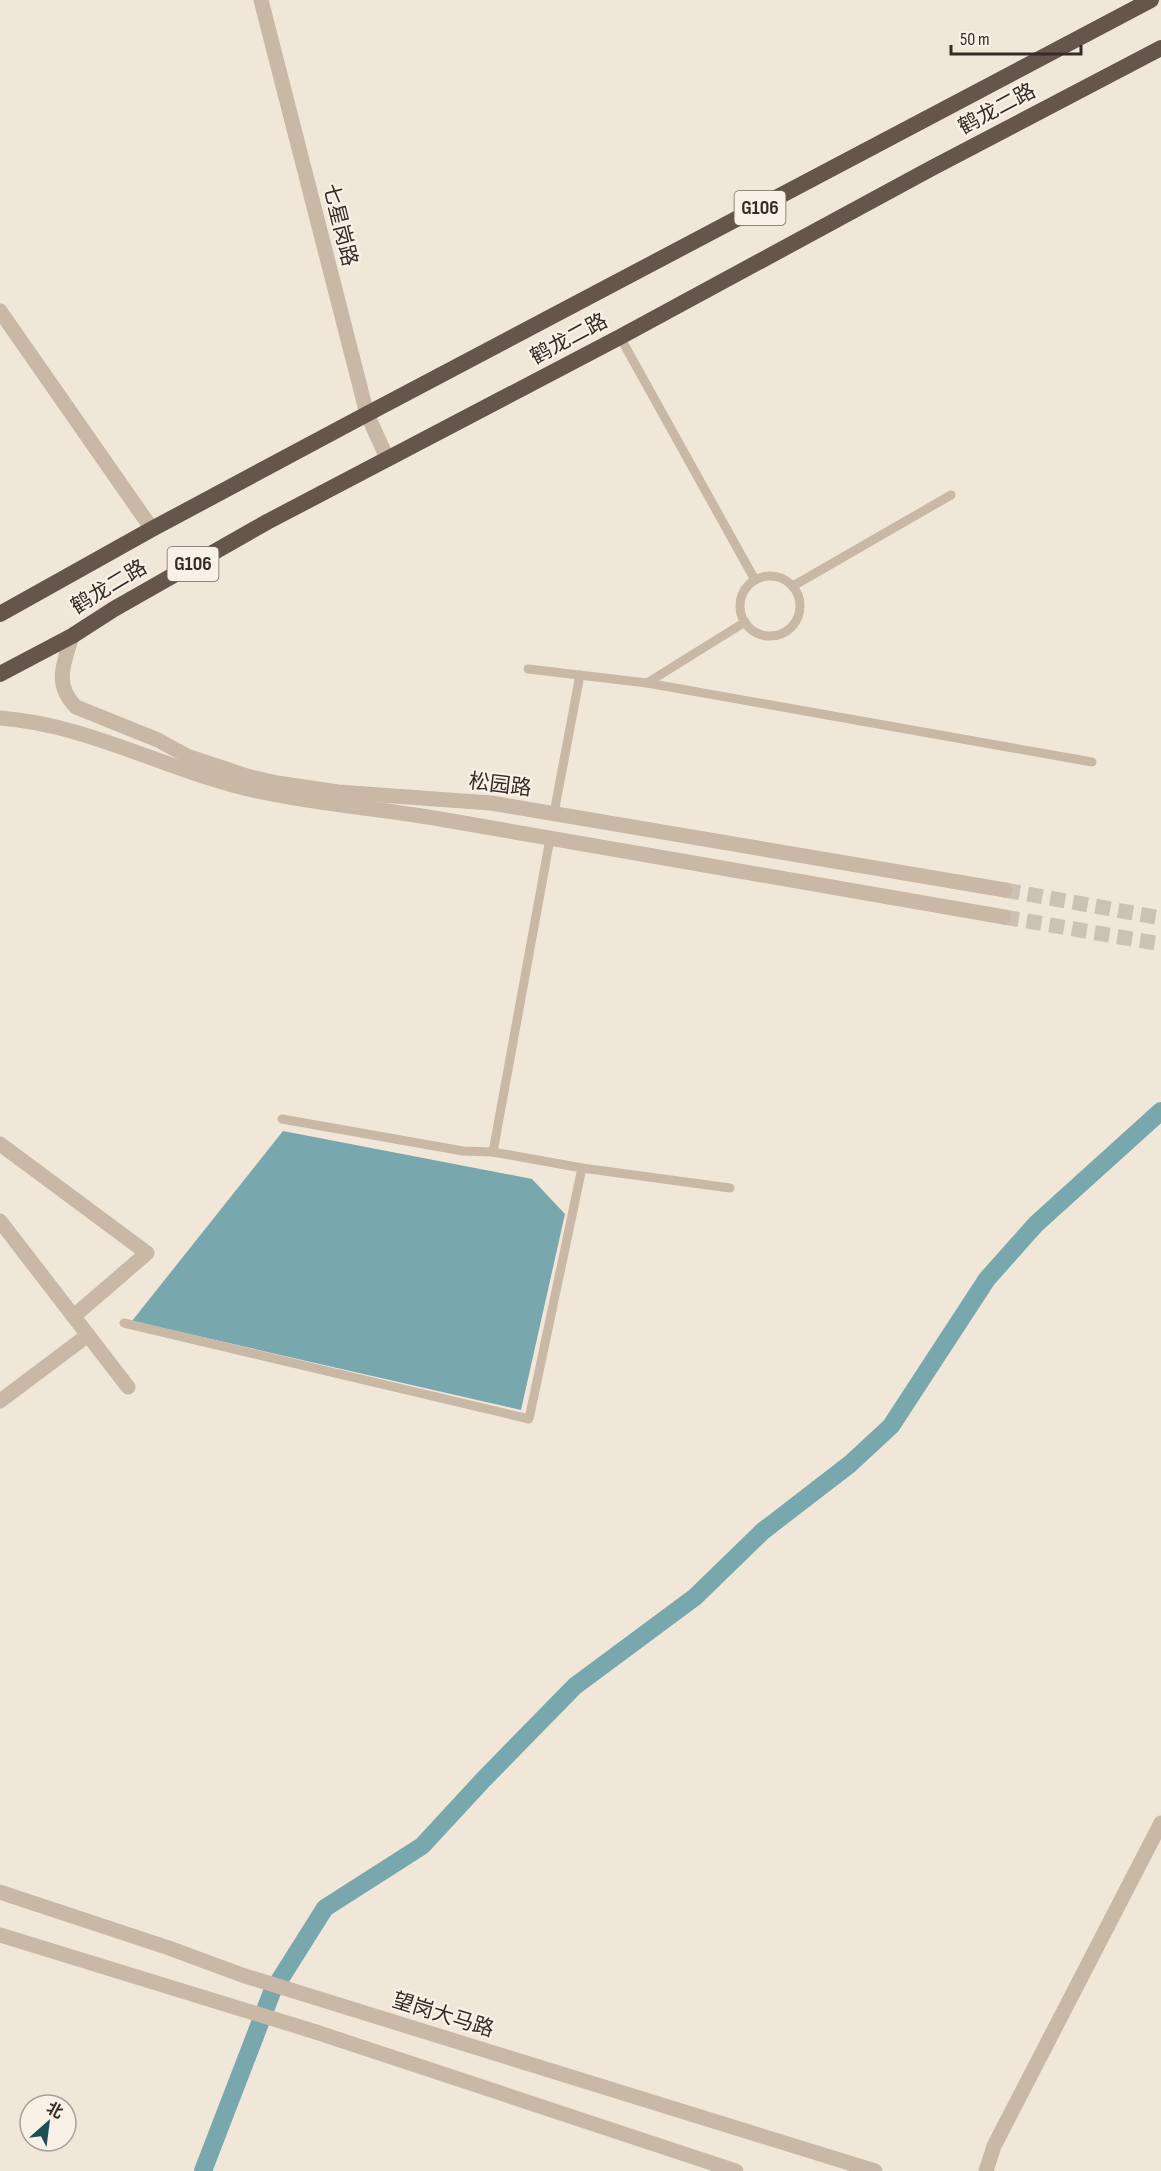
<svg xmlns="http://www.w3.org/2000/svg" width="1161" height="2171" viewBox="0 0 1161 2171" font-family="'Sofia Sans Condensed','Noto Sans SC',sans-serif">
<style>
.water{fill:#78a7ad}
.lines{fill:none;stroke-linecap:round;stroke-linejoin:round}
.canal{stroke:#78a7ad;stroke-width:18}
.tertiary-tunnel{stroke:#cbc2b5;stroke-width:15;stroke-dasharray:15 8;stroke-linecap:butt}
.service{stroke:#c8b8a5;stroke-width:9}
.minor{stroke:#c8b8a5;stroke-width:15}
.tertiary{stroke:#c8b8a5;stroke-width:15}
.trunk{stroke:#66554a;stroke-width:16}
.labels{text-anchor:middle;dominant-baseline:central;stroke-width:4.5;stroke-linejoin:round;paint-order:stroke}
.shield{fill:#f9f1e5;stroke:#6f675f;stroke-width:1.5}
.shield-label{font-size:20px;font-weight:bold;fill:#342c26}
.street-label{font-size:21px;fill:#342c26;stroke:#f9f1e5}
</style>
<rect width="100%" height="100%" fill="#f1e7d9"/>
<path class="water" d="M283,1131L532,1179L565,1214L521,1410L132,1321Z"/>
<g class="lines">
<path class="canal" d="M203,2171L272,1992L325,1908L422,1846L484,1779L575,1686L695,1597L763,1531L850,1464L891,1426L987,1279L1036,1224L1161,1111"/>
<g class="tertiary-tunnel">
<path d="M1005,890L1161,918"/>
<path d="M1004,917L1161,944"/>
</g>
<g class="service">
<path d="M620,337L755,580"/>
<circle cx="770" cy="606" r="30"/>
<path d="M793,586L951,495"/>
<path d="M528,669L647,683L1092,762"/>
<path d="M647,683L745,622"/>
<path d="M554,813L580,675"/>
<path d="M282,1119L463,1151L493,1152L582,1168L730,1188"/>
<path d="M493,1152L550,839"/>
<path d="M124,1323L529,1419L582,1168"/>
</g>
<g class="minor">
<path d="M0,311L152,529"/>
<path d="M0,1144L147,1253L74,1316"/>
<path d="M0,1221L128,1387"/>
<path d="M0,1401L88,1335"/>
<path d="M986,2171L994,2146L1161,1823"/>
</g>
<g class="tertiary">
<path d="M261,0L367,414L387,458"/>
<path d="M72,636C64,663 53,684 76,707L158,740L187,756L247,776L277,783L338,792L491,803L1005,890"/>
<path d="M0,718C94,725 176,776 267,793C324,805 383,809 440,819C628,852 816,884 1004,917"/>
<path d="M0,1892L169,1948L242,1975L875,2171"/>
<path d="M0,1935L316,2032L736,2171"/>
</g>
<g class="trunk">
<path d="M0,614L152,529L367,414L1151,0"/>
<path d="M0,674L72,636L114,609L267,522L620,337L932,168L1161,48"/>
</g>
</g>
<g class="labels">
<g class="shield">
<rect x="734.5" y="191" width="51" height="34" rx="4.5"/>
<rect x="167.5" y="547" width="51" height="34" rx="4.5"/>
</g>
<g class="shield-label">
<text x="760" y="208">G106</text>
<text x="193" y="564">G106</text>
</g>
<g class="street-label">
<text transform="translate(997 109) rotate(-28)">鹤龙二路</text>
<text transform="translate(340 225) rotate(76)">七星岗路</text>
<text transform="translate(569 339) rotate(-28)">鹤龙二路</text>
<text transform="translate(109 587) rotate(-31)">鹤龙二路</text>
<text transform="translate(500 785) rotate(7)">松园路</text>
<text transform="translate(443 2015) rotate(17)">望岗大马路</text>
</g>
</g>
<g transform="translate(48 2123) rotate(28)"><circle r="28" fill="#f9f1e5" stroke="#aaa299" stroke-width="1.5"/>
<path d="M0-4.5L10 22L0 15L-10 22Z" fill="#1d4d55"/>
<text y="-9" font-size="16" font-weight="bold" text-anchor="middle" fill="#342c26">北</text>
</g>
<path d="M951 45v9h130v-9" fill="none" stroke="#342c26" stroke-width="3"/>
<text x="960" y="45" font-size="18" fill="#342c26" stroke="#f9f1e5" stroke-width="4.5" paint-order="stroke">50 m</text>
</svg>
